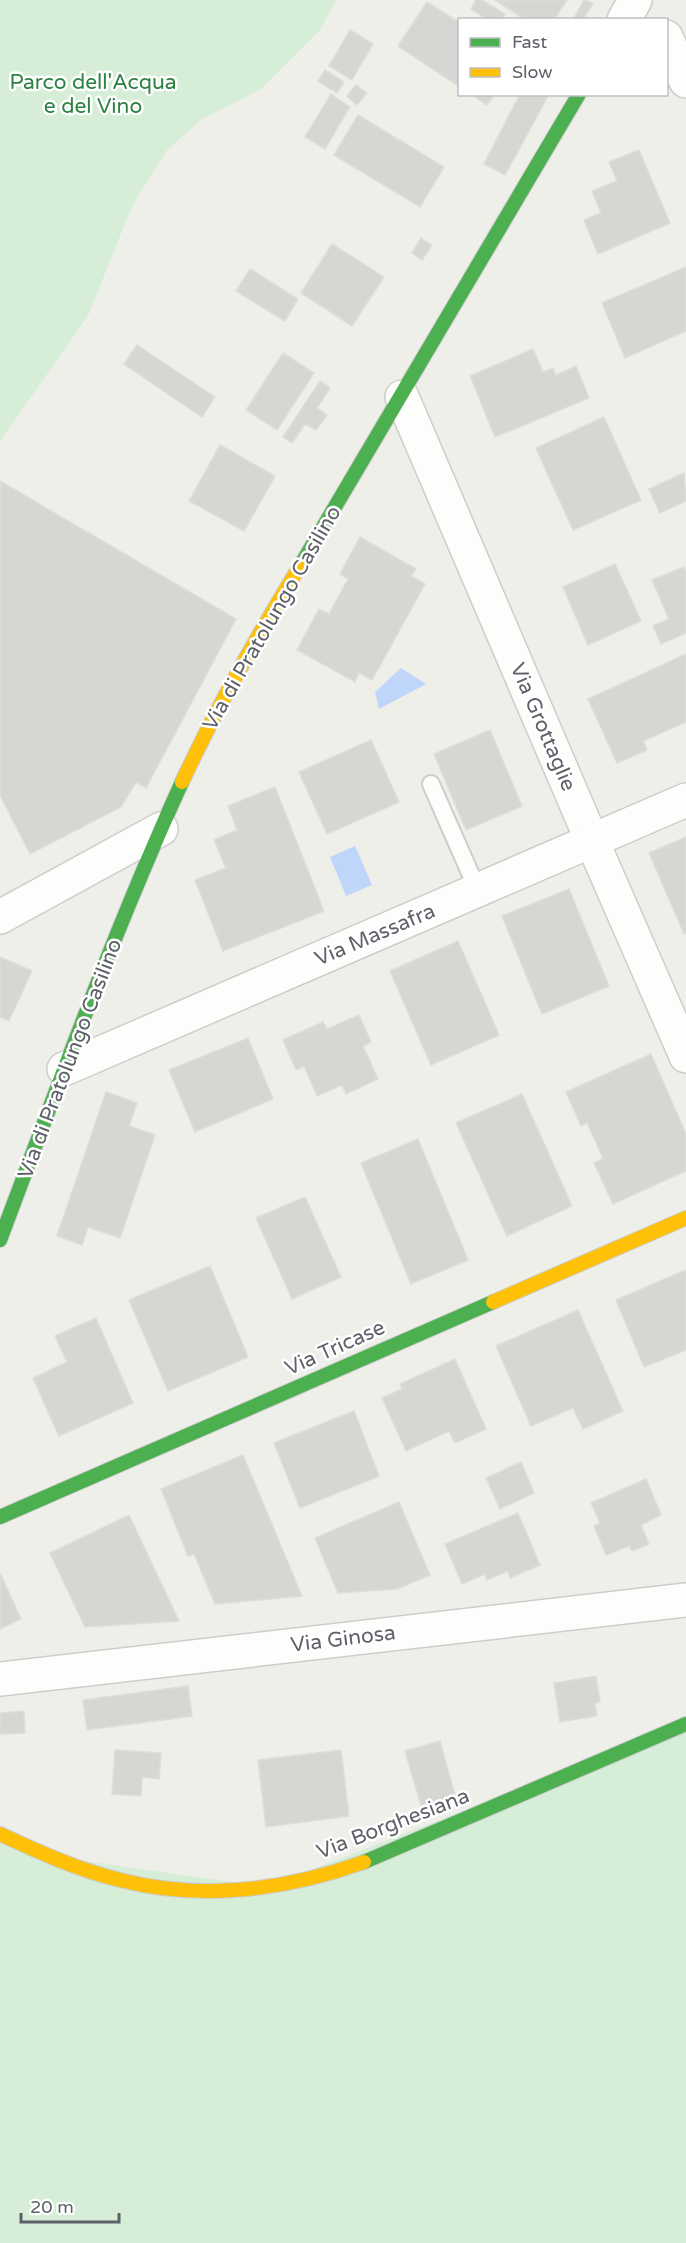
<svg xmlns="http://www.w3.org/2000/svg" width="686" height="2243" viewBox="0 0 686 2243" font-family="'Varela Round',sans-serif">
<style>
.green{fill:#d6edd8}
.water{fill:#bfd5f9}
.building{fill:#d6d6d3;stroke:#deded8;stroke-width:1.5}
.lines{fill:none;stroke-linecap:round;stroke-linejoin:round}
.lane-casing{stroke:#cccdcc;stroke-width:20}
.street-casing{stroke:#cccdcc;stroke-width:36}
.fast-casing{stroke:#cacbcb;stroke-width:16}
.slow-casing{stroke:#cacbcb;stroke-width:16}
.lane{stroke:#fdfdfc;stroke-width:16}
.street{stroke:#fdfdfc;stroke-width:33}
.fast{stroke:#4caf50;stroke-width:14}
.slow{stroke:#ffc107;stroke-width:14}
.labels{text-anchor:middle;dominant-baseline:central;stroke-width:5;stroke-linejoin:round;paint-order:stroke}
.park-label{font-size:21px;fill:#2c8141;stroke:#fff}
.street-label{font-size:21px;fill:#5e6169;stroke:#fff}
</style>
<rect width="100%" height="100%" fill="#efefea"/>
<g class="green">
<path d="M0,0H336L320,30L261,89L202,119L167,150L132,206L88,316L0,441Z"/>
<path d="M686,1724V2243H0V1834L51,1856L267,1887Z"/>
</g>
<g class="water">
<path d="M401,668L426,684L379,709L375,692Z"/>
<path d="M355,846L372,885L346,896L330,857Z"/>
</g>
<g class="building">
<path d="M476,0H482L505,14L501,20H488L471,9Z"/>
<path d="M495,0H567L554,20H525Z"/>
<path d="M584,0L593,3L583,20H573Z"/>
<path d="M427,2L460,23V87L398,46Z"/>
<path d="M350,30L373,44L352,80L329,66Z"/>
<path d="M325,70L344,82L337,93L318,81Z"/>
<path d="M356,85L367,93L357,105L347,96Z"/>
<path d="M331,94L350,107L325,149L305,137Z"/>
<path d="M471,94H495L487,105Z"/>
<path d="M520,94H549L505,175L484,164Z"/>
<path d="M358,115L444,167L420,207L334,155Z"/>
<path d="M639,150L670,223L598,254L584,220L601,213L592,191L617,181L609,162Z"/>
<path d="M421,238L432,245L422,260L412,253Z"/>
<path d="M332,244L384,277L352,326L301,293Z"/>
<path d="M686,267V331L625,358L602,303Z"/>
<path d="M250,269L298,299L285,321L236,291Z"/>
<path d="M137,345L215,397L202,417L124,364Z"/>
<path d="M533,349L543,372L553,368L556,375L576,366L589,398L495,437L470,376Z"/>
<path d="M283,353L314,373L277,430L246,410Z"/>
<path d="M320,381L330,388L317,408L327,415L316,430L305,424L292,443L283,437Z"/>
<path d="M604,417L641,500L573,530L536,448Z"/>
<path d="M220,445L275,476L244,531L189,501Z"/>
<path d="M684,473L686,501L660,513L649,489Z"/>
<path d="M0,481L236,619L146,788L136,782L121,807L30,854L0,795Z"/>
<path d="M360,537L416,569L411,576L425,584L372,680L359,673L355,682L297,650L319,609L329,614L348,579L340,574Z"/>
<path d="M615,564L641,621L588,645L563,587Z"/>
<path d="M684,567L686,572V633L661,644L653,626L669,619L652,580Z"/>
<path d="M686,654V722L643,741L647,750L617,763L588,699Z"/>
<path d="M490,730L522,806L466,830L434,754Z"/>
<path d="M371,740L399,802L327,834L299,772Z"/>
<path d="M275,787L324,911L223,951L195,880L226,868L214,840L237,830L228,806Z"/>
<path d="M686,837V933L684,934L649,853Z"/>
<path d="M569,889L609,986L542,1014L502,916Z"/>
<path d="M458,941L499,1035L431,1065L390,971Z"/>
<path d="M0,957L32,971L9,1021L0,1017Z"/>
<path d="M359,1015L371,1042L363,1046L378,1079L346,1094L342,1085L317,1096L304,1066L296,1070L283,1040L323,1022L327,1029Z"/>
<path d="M248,1038L273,1099L195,1132L169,1070Z"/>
<path d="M651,1054L686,1134V1171L613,1204L594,1163L603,1158L587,1123L581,1126L566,1092Z"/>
<path d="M106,1092L137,1103L129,1126L155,1135L120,1238L88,1227L82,1245L57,1236Z"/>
<path d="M522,1094L572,1206L507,1236L456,1123Z"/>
<path d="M418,1139L468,1260L411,1284L361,1163Z"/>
<path d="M305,1197L341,1277L292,1299L256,1218Z"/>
<path d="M210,1266L248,1357L168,1391L129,1300Z"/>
<path d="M686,1270V1350L644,1367L616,1300Z"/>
<path d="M578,1310L623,1411L583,1429L573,1408L531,1426L496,1346Z"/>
<path d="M96,1318L133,1403L59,1436L33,1378L67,1362L55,1336Z"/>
<path d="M455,1359L486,1429L455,1443L449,1431L406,1451L382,1398L402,1389L400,1384Z"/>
<path d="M354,1411L379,1476L300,1508L274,1443Z"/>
<path d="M243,1455L302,1596L215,1604L194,1554L188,1556L161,1489Z"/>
<path d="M521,1462L534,1493L500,1509L486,1478Z"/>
<path d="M646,1479L661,1515L641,1525L649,1544L632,1551L629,1546L606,1555L594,1526L600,1523L591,1503Z"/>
<path d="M399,1502L430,1575L397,1589L338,1593L315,1538Z"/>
<path d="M518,1513L540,1565L510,1578L508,1571L487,1580L485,1574L462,1584L445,1544Z"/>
<path d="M129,1515L179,1621L85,1627L50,1553Z"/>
<path d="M0,1573L21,1619L0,1629Z"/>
<path d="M596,1676L600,1702L595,1703L597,1716L560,1722L554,1683Z"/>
<path d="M188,1686L192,1716L87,1730L83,1700Z"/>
<path d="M24,1711L25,1733L0,1734V1713Z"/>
<path d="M440,1741L456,1799L422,1809L405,1751Z"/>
<path d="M115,1750L161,1753L159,1779L142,1777L141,1796L112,1794Z"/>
<path d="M341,1750L349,1816L266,1827L258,1760Z"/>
</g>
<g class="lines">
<g class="lane-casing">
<path id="lane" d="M431,784L478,891"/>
</g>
<g class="street-casing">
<g id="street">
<path d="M624,20L635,0"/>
<path d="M666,37L686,81"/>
<path d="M402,397L592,841L686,1056"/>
<path d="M0,917L161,829"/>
<path d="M64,1069L686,800"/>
<path d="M0,1679L686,1600"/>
</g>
</g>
<g class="fast-casing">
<g id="fast">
<path d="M300,566L579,94"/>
<path d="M0,1240C58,1086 114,931 182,782"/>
<path d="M0,1517L493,1302"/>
<path d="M364,1862L686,1724"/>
</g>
</g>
<g class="slow-casing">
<g id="slow">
<path d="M182,782C217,707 257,636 300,566"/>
<path d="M493,1302L686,1218"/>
<path d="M0,1834C39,1852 78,1870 120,1880C201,1901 286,1890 364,1862"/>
</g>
</g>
<use href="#lane" class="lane"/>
<use href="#street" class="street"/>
<use href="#fast" class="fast"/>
<use href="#slow" class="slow"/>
</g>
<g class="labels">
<g class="park-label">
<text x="93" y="82">Parco dell'Acqua<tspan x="93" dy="24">e del Vino</tspan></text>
</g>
<g class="street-label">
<text transform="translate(272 618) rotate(-60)">Via di Pratolungo Casilino</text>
<text transform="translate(543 727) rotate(67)">Via Grottaglie</text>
<text transform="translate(375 935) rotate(-23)">Via Massafra</text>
<text transform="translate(70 1059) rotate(-69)">Via di Pratolungo Casilino</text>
<text transform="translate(335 1348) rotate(-24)">Via Tricase</text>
<text transform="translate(343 1639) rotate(-7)">Via Ginosa</text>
<text transform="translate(393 1824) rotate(-21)">Via Borghesiana</text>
</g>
</g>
<rect x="458" y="18" width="210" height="78" fill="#ffffff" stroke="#bfc0c3" stroke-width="1.5"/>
<rect x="470" y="38" width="30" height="9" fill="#4caf50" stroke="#bfc0c3" stroke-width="1.5"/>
<text x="512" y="48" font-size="18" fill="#5e6169">Fast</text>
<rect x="470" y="68" width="30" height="9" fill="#ffc107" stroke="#bfc0c3" stroke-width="1.5"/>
<text x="512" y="78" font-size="18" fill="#5e6169">Slow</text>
<path d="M21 2213v9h98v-9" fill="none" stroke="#5e6169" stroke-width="3"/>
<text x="30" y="2213" font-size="18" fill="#5e6169" stroke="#ffffff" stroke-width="4.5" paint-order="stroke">20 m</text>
</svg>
